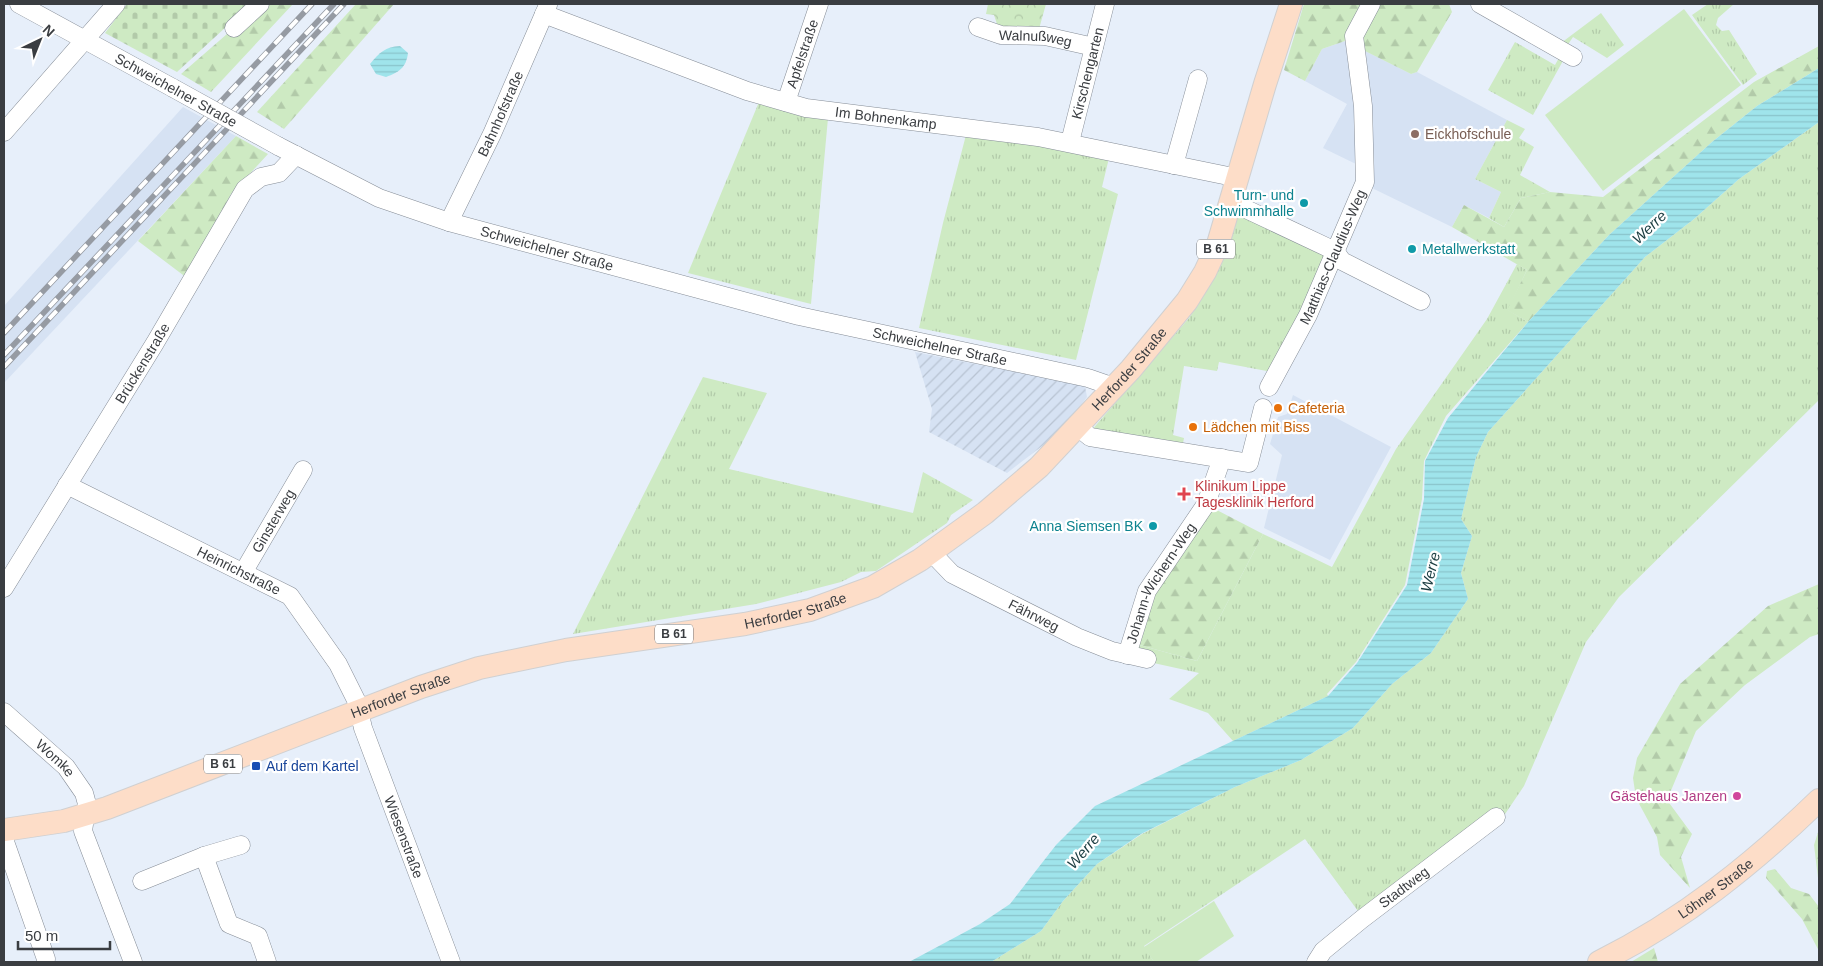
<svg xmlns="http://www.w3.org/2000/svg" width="1823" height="966" viewBox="0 0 1823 966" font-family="Arial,sans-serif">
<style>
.industrial{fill:url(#industrial-furrows)}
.built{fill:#d6e2f3}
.grass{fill:url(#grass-tufts)}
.forest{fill:url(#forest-firs)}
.cemetery{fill:url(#cemetery-stones)}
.park{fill:url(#park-crowns)}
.pitch{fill:#ceeac3}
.water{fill:url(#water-rules)}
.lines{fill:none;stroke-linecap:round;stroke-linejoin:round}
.minor-casing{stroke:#868d97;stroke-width:19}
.major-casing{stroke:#d0d0d1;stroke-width:24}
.minor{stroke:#fff;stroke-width:18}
.major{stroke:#fdddc8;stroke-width:22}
.rail-casing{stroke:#969ba3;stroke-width:5.5}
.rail{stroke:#fff;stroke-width:4;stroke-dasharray:11;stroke-linecap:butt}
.minor-bridge-casing{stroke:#868d97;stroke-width:19;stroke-linecap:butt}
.minor-bridge{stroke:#fff;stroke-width:18}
.education-dot{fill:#8d6e63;stroke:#fff;stroke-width:2}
.culture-dot{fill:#0f9aa8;stroke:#fff;stroke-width:2}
.food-dot{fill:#e8710a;stroke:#fff;stroke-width:2}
.health-dot{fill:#e0444e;stroke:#fff;stroke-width:2}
.transit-dot{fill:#1a4fb4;stroke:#fff;stroke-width:2}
.hotel-dot{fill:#d1479c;stroke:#fff;stroke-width:2}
.labels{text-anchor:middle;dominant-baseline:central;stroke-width:4.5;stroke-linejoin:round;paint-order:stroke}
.shield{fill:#fff;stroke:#75777a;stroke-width:1}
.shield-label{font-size:12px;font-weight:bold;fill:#3a3d41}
.street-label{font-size:14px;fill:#3a3d41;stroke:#fff}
.education-label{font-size:14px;fill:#785e54;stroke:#fff;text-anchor:start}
.culture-label{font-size:14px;fill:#0d838f;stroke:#fff;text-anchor:end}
.food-label{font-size:14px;fill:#c56008;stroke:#fff;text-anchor:start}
.health-label{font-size:14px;fill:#be3a42;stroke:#fff;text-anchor:start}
.transit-label{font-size:14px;fill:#164399;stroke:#fff;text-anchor:start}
.hotel-label{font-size:14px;fill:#b23c85;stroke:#fff;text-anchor:end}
.water-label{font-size:15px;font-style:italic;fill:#1b3d41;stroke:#fff}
</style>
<defs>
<pattern id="industrial-furrows" width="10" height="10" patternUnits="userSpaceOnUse" patternTransform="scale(1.25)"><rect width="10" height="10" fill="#d6e2f3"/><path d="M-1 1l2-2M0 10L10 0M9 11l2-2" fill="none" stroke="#b8c3d2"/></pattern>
<pattern id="grass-tufts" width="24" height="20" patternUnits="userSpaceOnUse" patternTransform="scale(1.25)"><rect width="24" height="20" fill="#ceeac3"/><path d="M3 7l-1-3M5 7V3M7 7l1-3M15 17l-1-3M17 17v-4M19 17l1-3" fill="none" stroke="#b2caa9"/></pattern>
<pattern id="forest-firs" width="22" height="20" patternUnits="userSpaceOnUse" patternTransform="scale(1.25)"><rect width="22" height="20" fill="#ceeac3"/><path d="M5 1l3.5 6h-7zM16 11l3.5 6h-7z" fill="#b2caa9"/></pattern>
<pattern id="cemetery-stones" width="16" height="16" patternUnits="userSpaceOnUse" patternTransform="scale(1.25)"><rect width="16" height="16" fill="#ceeac3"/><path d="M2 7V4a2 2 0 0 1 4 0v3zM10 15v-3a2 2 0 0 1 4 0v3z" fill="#b2caa9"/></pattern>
<pattern id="park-crowns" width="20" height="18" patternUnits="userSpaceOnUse" patternTransform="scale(1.25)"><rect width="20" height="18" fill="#ceeac3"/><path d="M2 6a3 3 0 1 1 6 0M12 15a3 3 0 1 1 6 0" fill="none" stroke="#b2caa9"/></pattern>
<pattern id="water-rules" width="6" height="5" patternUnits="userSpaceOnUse" patternTransform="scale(1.25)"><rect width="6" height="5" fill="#9fe4eb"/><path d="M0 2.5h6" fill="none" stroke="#8ac4cb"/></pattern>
</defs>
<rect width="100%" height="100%" fill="#e7effa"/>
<path class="industrial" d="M915,352L1085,386L1087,397L1067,424L1054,437L1007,473L929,432L932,409Z"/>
<g class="built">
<path d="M1345,41L1411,74L1417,72L1507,120L1475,179L1501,192L1489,218L1464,205L1452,227L1374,189L1360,166L1323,148L1347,104L1305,81L1322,49Z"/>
<path d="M183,107L236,136L4,383V306Z"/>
<path d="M1293,395L1391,447L1330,560L1264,528L1282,455L1270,444L1278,417L1287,414Z"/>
</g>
<g class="grass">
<path d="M1708,4H1734L1718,18L1716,25L1722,31L1729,30L1757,74L1743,85L1692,15Z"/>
<path d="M1601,13L1624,45L1607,58L1573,37L1567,46L1561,43Z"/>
<path d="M1515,42L1555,65L1560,56L1564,59L1533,115L1488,90Z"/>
<path d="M759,102L828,118L811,304L688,273Z"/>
<path d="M1507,120L1525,129L1519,138L1534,147L1520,175L1550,192L1521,198L1504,227L1489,218L1501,192L1475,179Z"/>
<path d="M1819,122V400L1619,597L1586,642L1524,786L1501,820L1358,911L1305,839L1144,946L1154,962H991L1041,931L1063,901L1097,864L1142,834L1235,787L1301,760L1353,728L1392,684L1431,653L1468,599L1461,573L1472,536L1461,519L1476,457L1488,432L1645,257L1694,219L1739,179Z"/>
<path d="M966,135L1037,143L1109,158L1102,187L1118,194L1076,360L919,328L943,223Z"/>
<path d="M1239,213L1322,250L1325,257L1272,372L1219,362L1217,371L1184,366L1173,435L1184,438L1182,448L1090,432L1189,318L1216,274Z"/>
<path d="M1517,264L1527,270L1508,310L1528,322L1446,416L1424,461L1422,499L1405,585L1356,662L1327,694L1328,696L1233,741L1208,713L1169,699L1199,673L1149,662L1136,644L1197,661L1263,534L1332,567L1396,449L1487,319Z"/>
<path d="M703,377L767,393L729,469L913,513L923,472L973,500L951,515L947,523L876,571L861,572L841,582L756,604L573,634Z"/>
</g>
<g class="forest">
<path d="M269,4H293L211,92L181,74L227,34L234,35Z"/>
<path d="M356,4H394L284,129L257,112Z"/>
<path d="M1304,4H1449L1452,12L1417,72L1411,74L1345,41L1322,49L1305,81L1284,70Z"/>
<path d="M1819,46V68L1757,106L1712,142L1609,235L1528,322L1507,310L1527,270L1452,227L1464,205L1504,227L1521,198L1550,192L1603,197L1754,82Z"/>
<path d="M236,136L268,154L231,194L187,278L138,241Z"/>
<path d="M1211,507L1263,534L1197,661L1136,644L1152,593Z"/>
<path d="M1819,584V634L1810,637L1745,685L1696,731L1667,800L1692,834L1681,857L1690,888L1660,855L1657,837L1636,798L1633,778L1637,758L1680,684L1768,606Z"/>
<path d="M1819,829V886L1814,845Z"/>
<path d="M1775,869L1791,888L1809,894L1819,907V951L1802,919L1766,878L1767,871Z"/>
<path d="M1654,948L1658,962H1631Z"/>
</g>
<path class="cemetery" d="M127,4H251L177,72L105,33Z"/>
<path class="park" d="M988,4H1046L1039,29L998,27L994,15L986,14Z"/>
<g class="pitch">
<path d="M1684,9L1741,85L1603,191L1545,115Z"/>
<path d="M1214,901L1234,936L1196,962H1154L1144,947Z"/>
</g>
<g class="water">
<path d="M400,46L408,53C406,68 399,72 386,77L376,74L370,64C380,52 385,47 400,46Z"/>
<path d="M1819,68V122L1739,179L1694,219L1645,257L1488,432L1476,457L1461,519L1472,536L1461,573L1468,599L1431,653L1392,684L1353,728L1301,760L1235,787L1141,834L1097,864L1063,901L1041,931L991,962H909L980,924L1010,904L1056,845L1095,806L1328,696L1357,663L1407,585L1424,499L1425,461L1448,418L1528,322L1609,235L1712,142L1757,106Z"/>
</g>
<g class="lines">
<g class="minor-casing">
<g id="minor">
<path d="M19,4L173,88"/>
<path d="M1480,4L1573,57"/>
<path id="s1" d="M544,14L747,91L806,108L1038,137L1238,178"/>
<path id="s2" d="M978,27L1001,35L1045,36L1094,47"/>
<path d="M234,28L260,4"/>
<path id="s3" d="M786,102L819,4"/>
<path d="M4,132L116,4"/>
<path id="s4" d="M1070,142L1105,4"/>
<path id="s5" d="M278,146L379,198L449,222L799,316L1088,378L1114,387"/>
<path d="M1174,165L1198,79"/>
<path d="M1231,202L1335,251L1342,261L1421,301"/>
<path id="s6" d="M449,222L492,134L548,5"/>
<path id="s7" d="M1269,387L1308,315L1365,182L1363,106L1354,36L1371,4"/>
<path d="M1078,427L1090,437L1249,463L1263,408"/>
<path id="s8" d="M67,485L290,596L338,664L357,702L363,728L451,962"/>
<path id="s9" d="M931,552L952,574L1077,637L1112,651L1147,659"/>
<path id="s10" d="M244,571L303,470"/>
<path id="s11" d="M4,588L155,343L245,189L261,177L279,173L296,155"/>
<path id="s12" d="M1127,655L1147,591L1206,504L1222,458"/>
<path id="s13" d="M4,712L66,767L84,793L87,804L83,831L133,962"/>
<path d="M4,839L46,959"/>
<path d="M204,856L229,924L258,936L267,962"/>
<path d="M142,881L204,856L241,845"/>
<path id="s14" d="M1316,962L1323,951L1362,919L1496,817"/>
</g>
</g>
<g class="major-casing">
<g id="major">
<path id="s15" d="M4,830L64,821L107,808L421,687L479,668L566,650L745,624L810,610L873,587L920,560L985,513L1039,467L1131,369L1187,301L1205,272L1218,244L1265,84L1291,4"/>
<path id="s16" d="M1599,962C1682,921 1753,864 1819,800"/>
</g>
</g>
<use href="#minor" class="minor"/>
<use href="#major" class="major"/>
<g class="rail-casing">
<g id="rail">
<path d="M4,333L312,4"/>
<path d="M4,355L334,4"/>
<path d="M4,367L344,4"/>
</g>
</g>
<use href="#rail" class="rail"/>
<g class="minor-bridge-casing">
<path id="minor-bridge" d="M173,88L278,146"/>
</g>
<use href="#minor-bridge" class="minor-bridge"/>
</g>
<circle class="education-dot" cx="1415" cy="134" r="5"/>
<g class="culture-dot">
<circle cx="1304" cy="203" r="5"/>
<circle cx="1412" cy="249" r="5"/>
<circle cx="1153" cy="526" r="5"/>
</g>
<g class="food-dot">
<circle cx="1278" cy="408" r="5"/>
<circle cx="1193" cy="427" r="5"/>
</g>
<path class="health-dot" d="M1181.5 486.5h5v5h5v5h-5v5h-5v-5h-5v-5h5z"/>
<rect class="transit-dot" x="251" y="761" width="10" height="10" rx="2.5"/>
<circle class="hotel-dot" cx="1737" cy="796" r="5"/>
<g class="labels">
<g class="shield">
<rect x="1197" y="239.5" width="38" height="19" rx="4"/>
<rect x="655" y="624.5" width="38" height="19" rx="4"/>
<rect x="204" y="754.5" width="38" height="19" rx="4"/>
</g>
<g class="shield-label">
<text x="1216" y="249">B 61</text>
<text x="674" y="634">B 61</text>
<text x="223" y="764">B 61</text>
</g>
<g class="street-label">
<text stroke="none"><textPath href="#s2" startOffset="59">Walnußweg</textPath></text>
<text stroke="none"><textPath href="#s3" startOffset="51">Apfelstraße</textPath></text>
<text stroke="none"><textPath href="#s4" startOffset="71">Kirschengarten</textPath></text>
<text transform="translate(176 90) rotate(29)">Schweichelner Straße</text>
<text stroke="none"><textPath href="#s6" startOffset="120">Bahnhofstraße</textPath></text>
<text stroke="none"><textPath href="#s1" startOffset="359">Im Bohnenkamp</textPath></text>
<text stroke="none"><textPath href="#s5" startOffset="289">Schweichelner Straße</textPath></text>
<text stroke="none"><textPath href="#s7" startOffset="145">Matthias-Claudius-Weg</textPath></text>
<text stroke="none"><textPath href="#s5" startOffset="694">Schweichelner Straße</textPath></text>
<text stroke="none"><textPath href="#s11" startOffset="264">Brückenstraße</textPath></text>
<text stroke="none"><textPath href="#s15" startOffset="1245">Herforder Straße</textPath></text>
<text stroke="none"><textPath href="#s10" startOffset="58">Ginsterweg</textPath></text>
<text stroke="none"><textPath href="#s8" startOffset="192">Heinrichstraße</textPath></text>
<text stroke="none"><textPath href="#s12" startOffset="80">Johann-Wichern-Weg</textPath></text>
<text stroke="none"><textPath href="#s15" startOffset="825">Herforder Straße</textPath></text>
<text stroke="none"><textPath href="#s9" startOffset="122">Fährweg</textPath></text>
<text stroke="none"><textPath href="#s15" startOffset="420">Herforder Straße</textPath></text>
<text stroke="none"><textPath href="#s13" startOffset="69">Womke</textPath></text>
<text stroke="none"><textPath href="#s8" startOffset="518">Wiesenstraße</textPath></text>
<text stroke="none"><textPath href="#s14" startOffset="116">Stadtweg</textPath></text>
<text stroke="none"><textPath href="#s16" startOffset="138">Löhner Straße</textPath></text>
</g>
<g class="education-label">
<text x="1425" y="134">Eickhofschule</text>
</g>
<g class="culture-label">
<text x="1294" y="195">Turn- und<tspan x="1294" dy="16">Schwimmhalle</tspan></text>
<text x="1422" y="249" text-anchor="start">Metallwerkstatt</text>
<text x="1143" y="526">Anna Siemsen BK</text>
</g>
<g class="food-label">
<text x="1288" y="408">Cafeteria</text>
<text x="1203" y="427">Lädchen mit Biss</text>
</g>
<g class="health-label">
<text x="1195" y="486">Klinikum Lippe<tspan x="1195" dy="16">Tagesklinik Herford</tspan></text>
</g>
<g class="transit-label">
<text x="266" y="766">Auf dem Kartel</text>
</g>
<g class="hotel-label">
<text x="1727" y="796">Gästehaus Janzen</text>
</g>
<g class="water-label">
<text transform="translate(1649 227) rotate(-44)">Werre</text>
<text transform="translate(1430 572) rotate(-76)">Werre</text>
<text transform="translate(1083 851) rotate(-49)">Werre</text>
</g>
</g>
<rect width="1823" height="966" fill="none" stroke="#3a3d41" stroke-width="10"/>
<g transform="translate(40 40) rotate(43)" stroke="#ffffff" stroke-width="4" paint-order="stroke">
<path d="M0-4L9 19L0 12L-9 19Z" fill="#3a3d41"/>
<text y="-8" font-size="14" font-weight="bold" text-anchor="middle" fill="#3a3d41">N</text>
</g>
<path d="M18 941v8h92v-8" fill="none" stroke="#3a3d41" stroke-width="2.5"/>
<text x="25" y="941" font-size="15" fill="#3a3d41" stroke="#ffffff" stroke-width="4" paint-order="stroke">50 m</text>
</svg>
